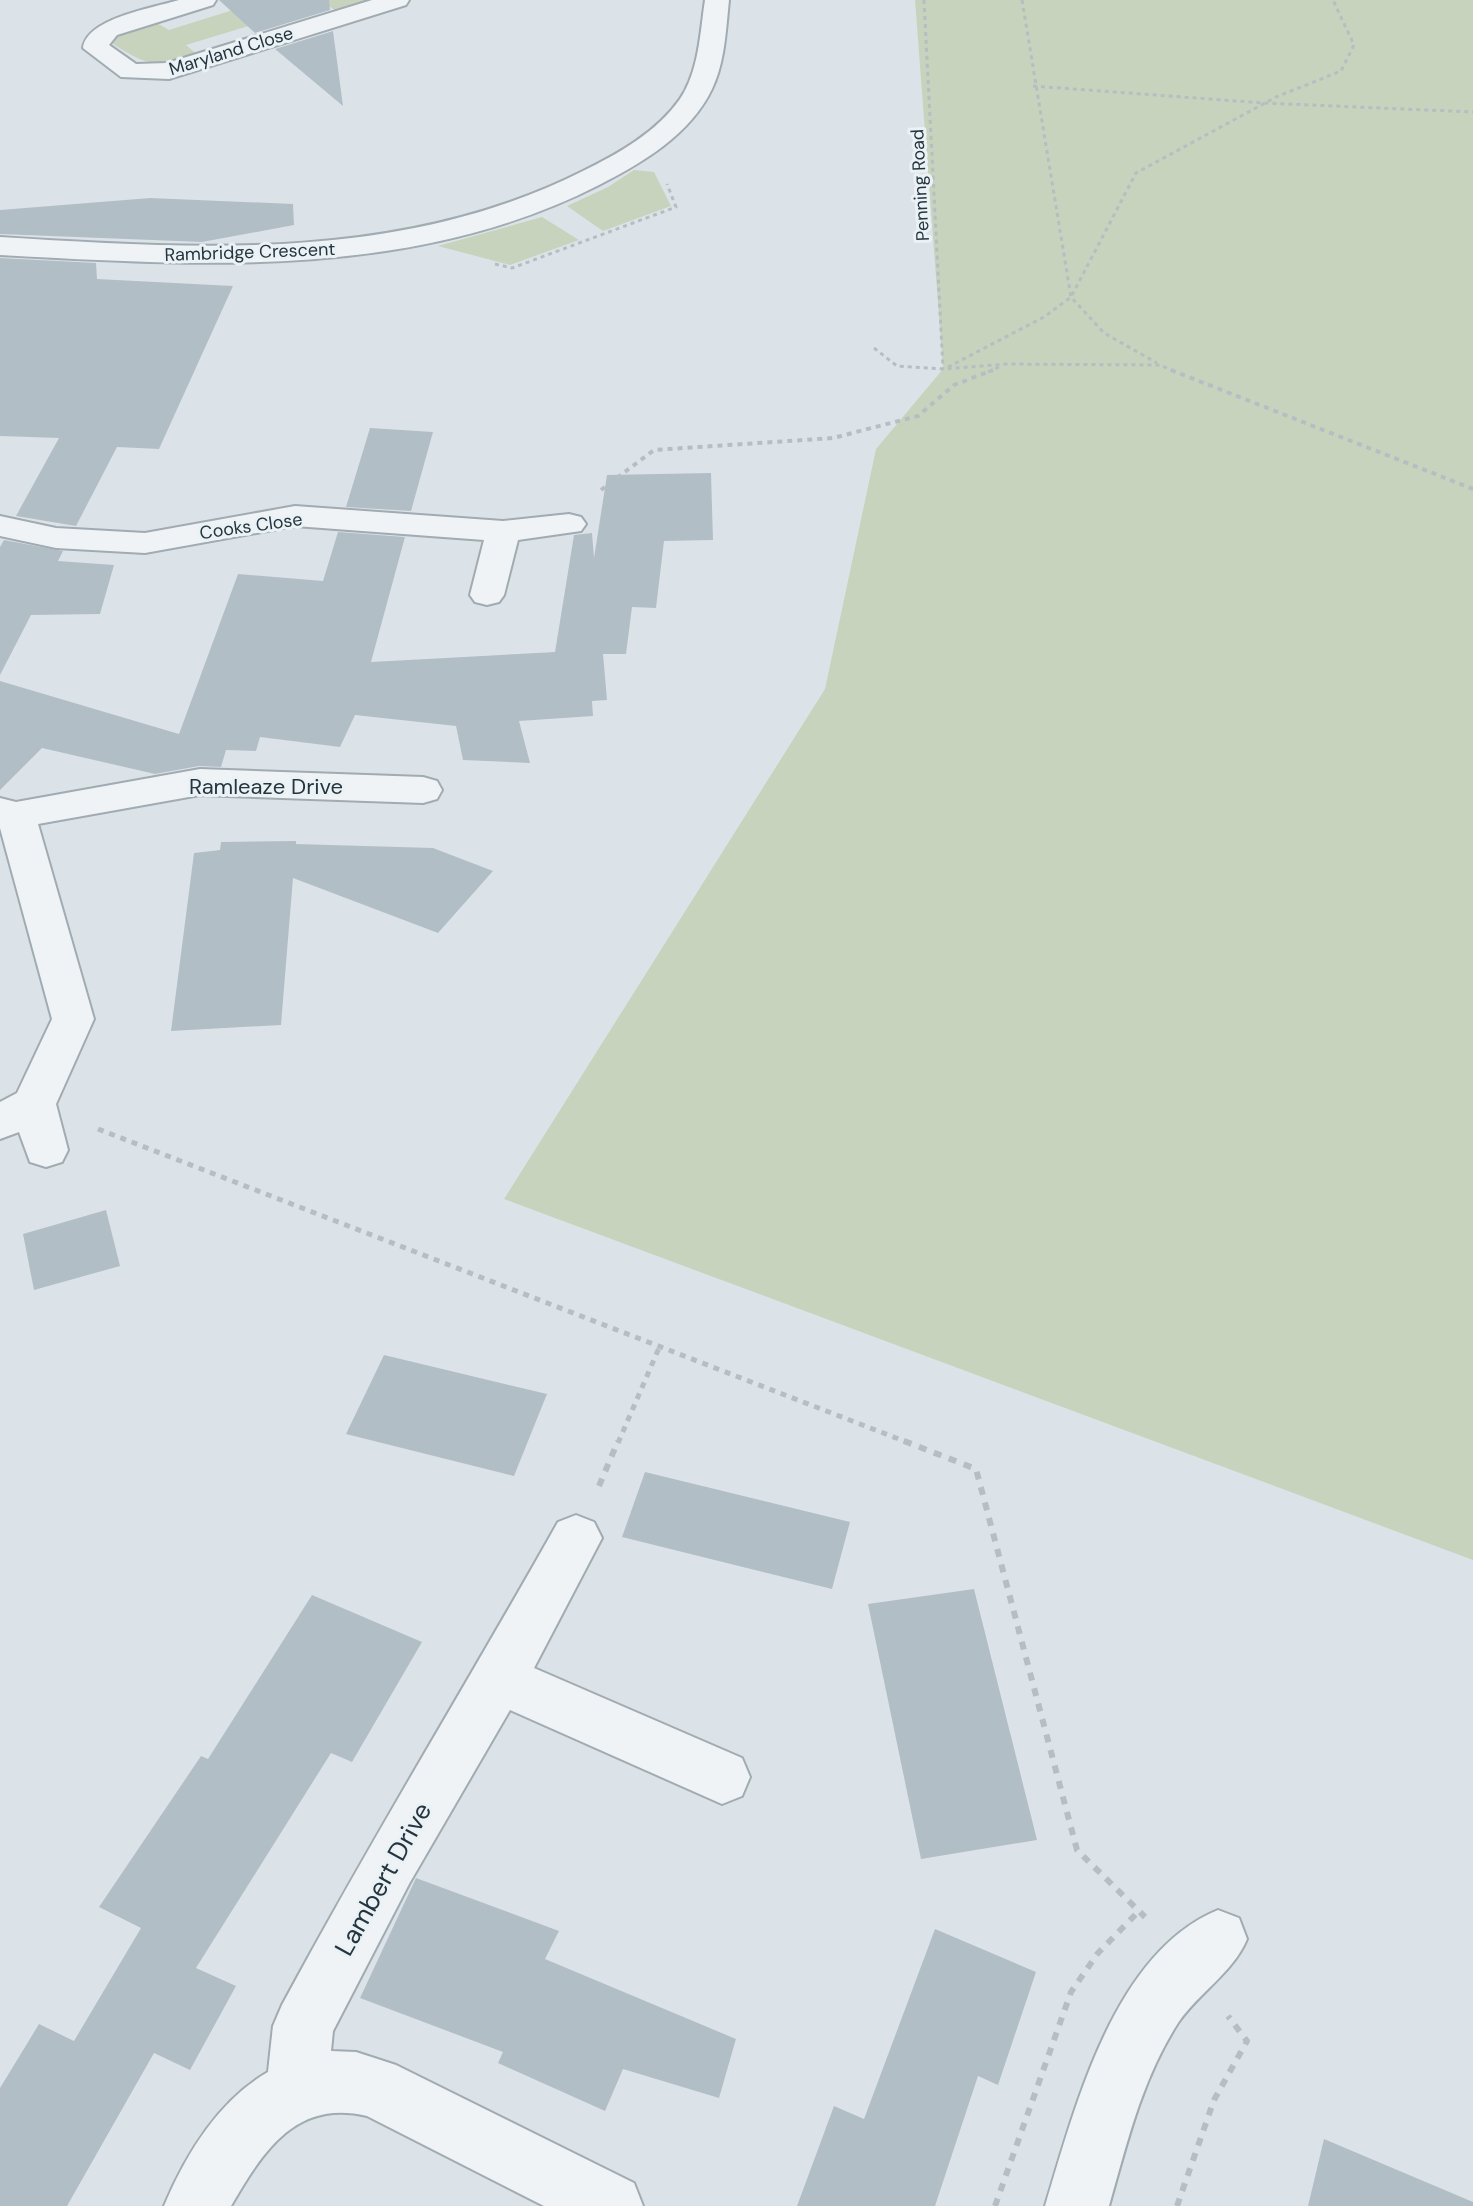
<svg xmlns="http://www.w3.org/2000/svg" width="1473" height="2206" viewBox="0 0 1473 2206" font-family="'DM Sans',sans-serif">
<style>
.green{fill:#c7d3bc}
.building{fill:#b2bec5}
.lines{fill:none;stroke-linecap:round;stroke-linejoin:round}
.street-casing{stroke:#a1abb2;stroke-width:4}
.path-far3{stroke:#b6bec3;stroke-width:3;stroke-dasharray:4 4;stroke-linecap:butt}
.path-far2{stroke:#b6bec3;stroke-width:4;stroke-dasharray:5 5;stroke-linecap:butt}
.path-far1{stroke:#b6bec3;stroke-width:5;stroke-dasharray:6 6;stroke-linecap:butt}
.path{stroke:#b6bec3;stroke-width:6;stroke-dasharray:8 8;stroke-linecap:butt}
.street{fill:#eff3f6;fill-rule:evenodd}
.labels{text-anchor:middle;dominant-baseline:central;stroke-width:6;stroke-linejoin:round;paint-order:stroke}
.far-street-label{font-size:18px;fill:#24353f;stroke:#ebf2f5}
.street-label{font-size:22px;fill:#24353f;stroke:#ebf2f5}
.near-street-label{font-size:26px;fill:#24353f;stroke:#ebf2f5}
</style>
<rect width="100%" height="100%" fill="#dce3e8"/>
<g class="green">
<path d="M265,0H376L338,12L324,3L186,45L199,56C158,68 149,67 113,44L115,36L155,22L169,30Z"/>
<path d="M915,0H1473V1560L504,1199L825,689L876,449L943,369Z"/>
<path d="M634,170L654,172L671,206L603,231L567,206L608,187Z"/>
<path d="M542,217L579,240L510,265L438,246Z"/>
</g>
<g class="building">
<path d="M219,0H329L330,10L255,33Z"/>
<path d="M333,31L343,106L275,49Z"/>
<path d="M150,198L293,204L294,225L202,242L0,234V210Z"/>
<path d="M0,258L96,263L97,279L233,286L159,449L117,447L76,526L16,516L59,438L0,436Z"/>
<path d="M370,428L433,432L411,511L346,507Z"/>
<path d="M711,473L713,540L664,541L656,608L632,607L626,654H603L607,700L592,701L593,716L519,721L530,763L463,760L456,726L355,715L340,747L260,737L256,751L226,750L221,767L199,766L155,774L42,748L0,790V681L179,734L238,574L323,581L338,532L405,537L371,662L555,652L574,535L592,533L594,558L607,475Z"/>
<path d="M4,540L63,551L58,561L114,565L100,614L31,615L0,675V547Z"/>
<path d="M296,841V844L433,848L493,871L438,933L293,878L281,1025L171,1031L194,853L220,850L221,842Z"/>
<path d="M106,1210L120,1266L34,1290L23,1234Z"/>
<path d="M384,1355L547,1394L514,1476L346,1434Z"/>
<path d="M645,1472L850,1522L832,1589L622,1537Z"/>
<path d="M974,1589L1037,1840L921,1859L868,1604Z"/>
<path d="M312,1595L422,1642L352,1762L331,1753L196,1968L236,1986L190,2070L154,2053L67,2206H0V2088L39,2024L74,2041L141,1928L99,1907L201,1756L208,1759Z"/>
<path d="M416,1878L559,1931L545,1959L736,2039L719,2098L623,2069L605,2111L498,2063L503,2052L360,1998Z"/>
<path d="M935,1929L1036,1972L998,2085L978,2076L935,2206H797L834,2106L864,2119Z"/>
<path d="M1324,2139L1473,2202V2206H1308Z"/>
</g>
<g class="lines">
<g class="street-casing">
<g id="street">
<path d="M179,0H216L213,5L117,35L109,45L136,64L167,63L372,0H409L406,5L169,79L121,77L83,48C87,18 153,8 179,0Z"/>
<path d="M705,0H729C726,29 725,62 712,89C690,135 642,163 599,185C413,280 202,266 0,255V237C199,249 400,263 583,171C618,154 657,132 680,99C699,71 700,33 705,0Z"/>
<path d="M295,506L503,521L569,514L581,517L586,524L581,531L518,540L504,595L499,602L487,605L475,602L470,595L484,540L295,526L145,553L56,548L0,536V516L56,528L145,533Z"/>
<path d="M200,769L423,777L437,781L442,790L437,799L423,803L200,795L38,824L94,1019L56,1104L68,1150L62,1162L46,1167L30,1162L19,1132L0,1139V1102L17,1093L52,1019L0,828V798L16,802Z"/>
<path d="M576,1515L594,1522L602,1538L534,1668L742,1758L750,1777L742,1796L722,1804L510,1710L409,1884L333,2031L331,2051L356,2052L396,2065L634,2183L643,2206H544L367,2116C296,2099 263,2151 231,2206H164C186,2154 218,2101 268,2072L273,2026L282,2005C370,1841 467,1684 558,1522Z"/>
<path d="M1218,1910L1239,1918L1247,1939C1233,1973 1199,1992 1178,2023C1142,2079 1127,2143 1109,2206H1045C1075,2108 1113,1953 1218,1910Z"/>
</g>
</g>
<g class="path-far3">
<path d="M924,0L943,369"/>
<path d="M1022,0L1071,297L1104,333L1157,363"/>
<path d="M1033,86L1264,103L1473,112"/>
<path d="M495,264L512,268L676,207L667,184"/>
<path d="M874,348L897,366L943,369L1008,364L1160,365L1176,372"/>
<path d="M948,367L1044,317L1071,297L1136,173L1276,97L1341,71L1354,45L1333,0"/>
<path d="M988,372L999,367"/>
</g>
<g class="path-far2">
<path d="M1171,370L1473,489"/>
<path d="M601,490L654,450L833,438L918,416L954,385L993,370"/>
</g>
<g class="path-far1">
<path d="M98,1129L909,1443"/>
<path d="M618,1443L659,1348"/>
</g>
<g class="path">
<path d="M904,1441L976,1469L1077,1850L1145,1917"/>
<path d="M599,1486L618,1441"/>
<path d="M995,2206L1071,1992L1098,1953L1139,1911"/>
<path d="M1177,2206L1214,2100L1247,2041L1228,2016"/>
</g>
<use href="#street" class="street"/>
</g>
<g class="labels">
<g class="far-street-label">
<text transform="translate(231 51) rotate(-17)">Maryland Close</text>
<text transform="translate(920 185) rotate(-93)">Penning Road</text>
<text transform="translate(250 252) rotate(-2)">Rambridge Crescent</text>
<text transform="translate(251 526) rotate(-8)">Cooks Close</text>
</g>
<g class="street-label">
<text x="266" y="786">Ramleaze Drive</text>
</g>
<g class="near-street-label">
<text transform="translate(383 1879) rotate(-61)">Lambert Drive</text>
</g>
</g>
</svg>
